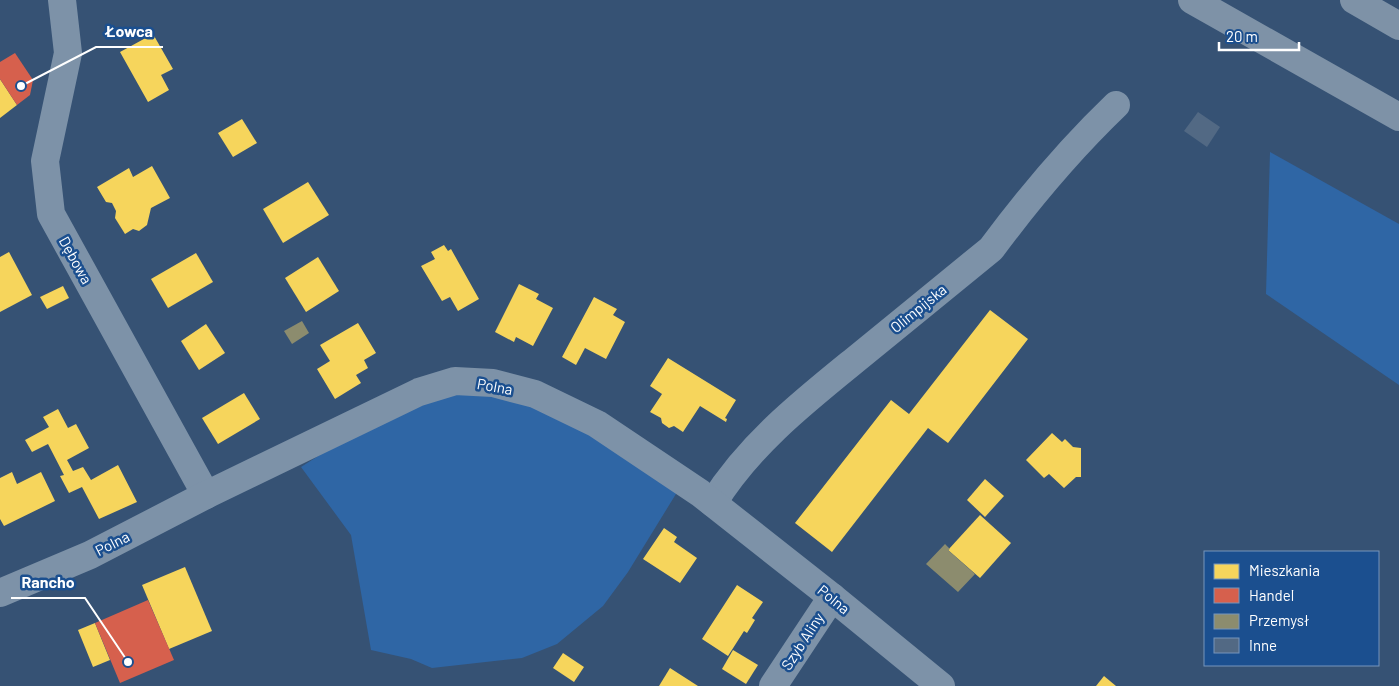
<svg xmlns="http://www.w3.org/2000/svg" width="1399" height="686" viewBox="0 0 1399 686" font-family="Barlow,sans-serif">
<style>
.green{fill:#2f66a5}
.homes{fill:#f6d55c}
.shops{fill:#d6604d}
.industry{fill:#8c8c6e}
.building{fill:#526984}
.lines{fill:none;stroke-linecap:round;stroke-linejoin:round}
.minor{stroke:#7d92a8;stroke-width:28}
.motorway{stroke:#7e92a7;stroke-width:28}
.labels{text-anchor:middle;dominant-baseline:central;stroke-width:5;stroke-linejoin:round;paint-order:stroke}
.street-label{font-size:15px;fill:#fff;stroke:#1b4f8f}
.leader{fill:none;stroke:#fff;stroke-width:2}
.callout-dot{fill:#fff;stroke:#1b4f8f;stroke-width:2}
.callout-label{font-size:16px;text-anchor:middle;font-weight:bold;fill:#fff;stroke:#1b4f8f;stroke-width:5;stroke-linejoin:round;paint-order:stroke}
</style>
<rect width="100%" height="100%" fill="#365274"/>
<g class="green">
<path d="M1270,152L1399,224V385L1266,294Z"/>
<path d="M456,391L515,399L565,418L679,489L628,572L603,606L557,644L522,658L432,668L411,659L371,650L351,535L301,467L348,437Z"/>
</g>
<g class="homes">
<path d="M153,34L173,69L161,75L169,90L148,102L120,52Z"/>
<path d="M0,79L17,105L0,118Z"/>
<path d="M242,119L257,143L233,157L218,133Z"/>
<path d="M152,166L170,198L151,208L147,225L139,231L133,229L125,234L115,218L116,211L112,203L106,202L97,187L129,168L133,177Z"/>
<path d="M308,182L329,215L283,243L263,209Z"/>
<path d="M444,245L448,251L451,249L479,299L458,311L450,297L442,301L421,266L435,259L431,252Z"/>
<path d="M9,252L32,295L0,312V257Z"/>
<path d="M196,253L213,282L168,308L151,279Z"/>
<path d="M318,257L339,291L306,312L285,278Z"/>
<path d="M519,284L539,294L536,299L553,308L533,346L516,337L514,342L495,332Z"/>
<path d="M63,286L69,298L47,309L40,297Z"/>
<path d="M594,297L617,309L613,315L625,322L606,359L585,348L576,365L562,357Z"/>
<path d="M990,310L1028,339L948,443L928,428L832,552L795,523L891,400L909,414Z"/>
<path d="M358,323L376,353L364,360L368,368L356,375L361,383L335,399L317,369L330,361L320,345Z"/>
<path d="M206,324L225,353L199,370L181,341Z"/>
<path d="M668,358L736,400L725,418L727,419L726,422L700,406L683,432L674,426L669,428L662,423L661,418L650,412L662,394L650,386Z"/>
<path d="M244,393L260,419L218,444L202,418Z"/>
<path d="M58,409L68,428L76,424L89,448L67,460L73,471L83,467L91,480L118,465L137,502L99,519L82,487L69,493L60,476L64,475L48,444L32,452L25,440L49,427L43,417Z"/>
<path d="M1052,433L1062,442L1065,439L1073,447L1081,448V477H1076L1064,488L1049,474L1044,478L1026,460Z"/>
<path d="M12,472L17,484L41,472L55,501L4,526L0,519V478Z"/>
<path d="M985,479L1004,496L985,517L967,500Z"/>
<path d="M980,515L1011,543L980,578L948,550Z"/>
<path d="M664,528L677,537L674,542L697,558L680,583L643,559Z"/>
<path d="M185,567L212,631L169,649L142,585Z"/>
<path d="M737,585L763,602L752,618L755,620L747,633L744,631L728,656L702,639Z"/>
<path d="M95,623L110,660L93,667L78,630Z"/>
<path d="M733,650L758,665L746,684L722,669Z"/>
<path d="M563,653L584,667L574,682L553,668Z"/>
<path d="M670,668L698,686H659Z"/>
<path d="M1104,676L1116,686H1096Z"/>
</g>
<g class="shops">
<path d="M15,53L33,80L30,95L17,105L0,79V62Z"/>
<path d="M148,600L174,660L120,683L95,623Z"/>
</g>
<g class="industry">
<path d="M302,321L309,333L292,344L284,331Z"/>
<path d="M945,544L950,549L948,550L975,574L958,592L926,564Z"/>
</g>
<path class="building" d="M1198,112L1220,127L1207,147L1184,131Z"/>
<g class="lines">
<g class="minor">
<path d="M62,0L68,53L45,161L51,214L206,495"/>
<path d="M713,503C749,445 802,403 855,360C900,323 946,286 991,249C1029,198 1070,149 1116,105"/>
<path d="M0,593L90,555L206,495L419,392L455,381L493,383L535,394L597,424L700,493L832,597L941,686"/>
<path d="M773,686L832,597"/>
</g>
<g class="motorway">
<path d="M1192,0L1399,117"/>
<path d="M1354,0L1399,26"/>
</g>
</g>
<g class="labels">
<g class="street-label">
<text transform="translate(76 260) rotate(61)">Dębowa</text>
<text transform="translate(918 308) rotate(-39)">Olimpijska</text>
<text transform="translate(495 386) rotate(10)">Polna</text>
<text transform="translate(112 543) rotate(-27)">Polna</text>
<text transform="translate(834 599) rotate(39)">Polna</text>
<text transform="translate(802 641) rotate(-57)">Szyb Aliny</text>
</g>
</g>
<path class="leader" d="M21 86L96 47H163M128 662L85 598H11"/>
<g class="callout-dot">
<circle cx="21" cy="86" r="5"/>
<circle cx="128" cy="662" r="5"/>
</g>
<g class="callout-label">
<text x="129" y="37">Łowca</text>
<text x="48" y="588">Rancho</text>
</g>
<rect x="1204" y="551" width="175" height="115" fill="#1b4f8f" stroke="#7695bc"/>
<rect x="1214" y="564" width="25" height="15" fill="#f6d55c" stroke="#7695bc"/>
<text x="1249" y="576" font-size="15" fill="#ffffff">Mieszkania</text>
<rect x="1214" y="588" width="25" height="15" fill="#d6604d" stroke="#7695bc"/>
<text x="1249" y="601" font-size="15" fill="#ffffff">Handel</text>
<rect x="1214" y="614" width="25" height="15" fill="#8c8c6e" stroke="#7695bc"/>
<text x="1249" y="626" font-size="15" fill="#ffffff">Przemysł</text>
<rect x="1214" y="638" width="25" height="15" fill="#526984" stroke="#7695bc"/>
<text x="1249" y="651" font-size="15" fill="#ffffff">Inne</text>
<path d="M1219 42v8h80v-8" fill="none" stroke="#ffffff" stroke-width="2.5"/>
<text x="1226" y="42" font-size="15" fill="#ffffff" stroke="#1b4f8f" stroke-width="4" paint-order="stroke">20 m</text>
</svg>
